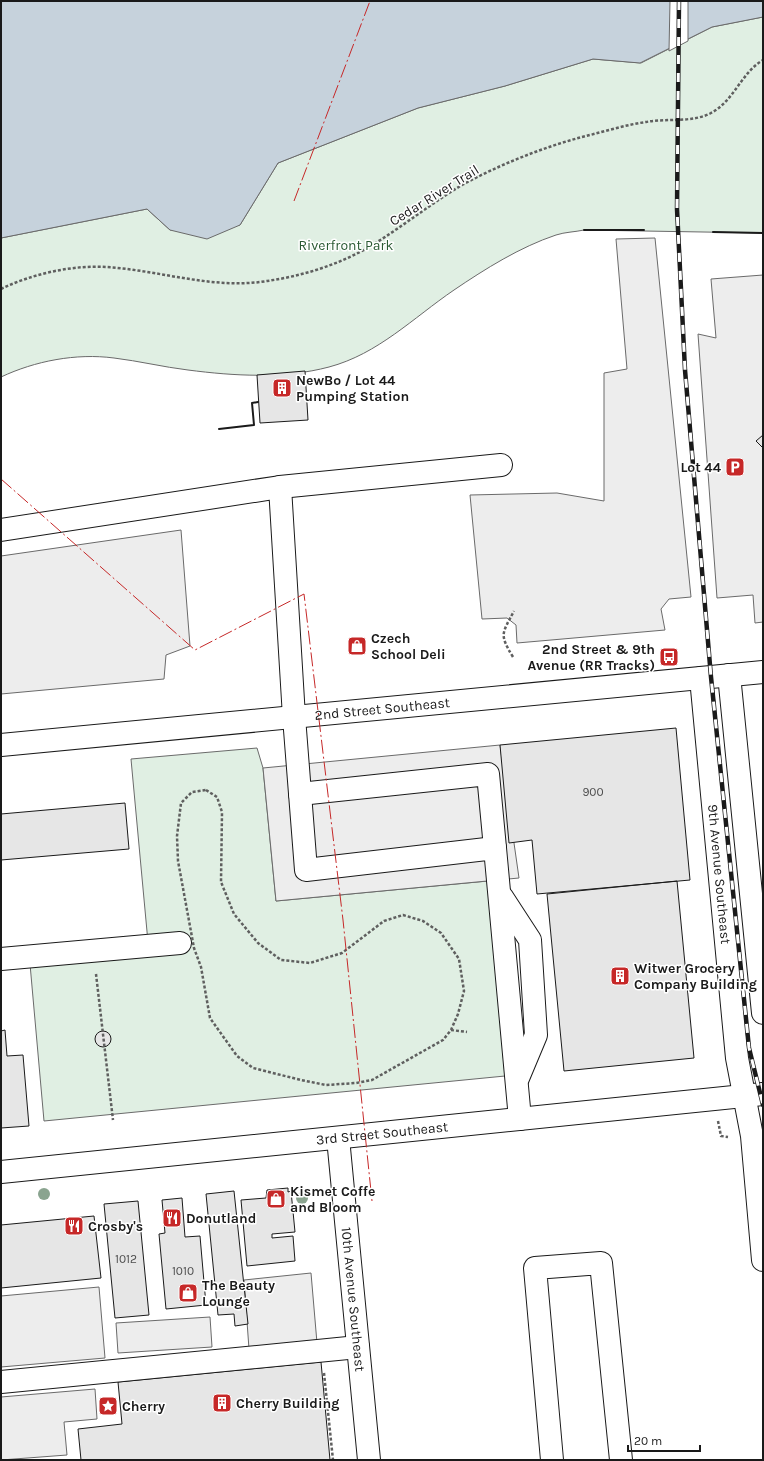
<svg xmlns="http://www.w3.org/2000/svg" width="764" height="1461" font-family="Karla,sans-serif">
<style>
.green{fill:#e0efe3;stroke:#6a6a6a}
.parking{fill:#ededed;stroke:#6a6a6a}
.water{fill:#c6d2dc;stroke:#6a6a6a}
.pier{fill:#fff;stroke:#6a6a6a}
.building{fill:#e6e6e6;stroke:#1a1a1a}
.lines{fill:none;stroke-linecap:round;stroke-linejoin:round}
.minor-casing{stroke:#1a1a1a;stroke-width:24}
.path{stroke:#5f5f5f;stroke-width:2.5;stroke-dasharray:3 2;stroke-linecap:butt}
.minor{stroke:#fff;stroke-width:22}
.rail-casing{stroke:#1a1a1a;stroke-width:4.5}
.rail{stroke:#fff;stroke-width:3;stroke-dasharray:9;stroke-linecap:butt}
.wall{stroke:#1a1a1a;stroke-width:2}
.power{stroke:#c62828;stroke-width:1;stroke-dasharray:14 3 2 3;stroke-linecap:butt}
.tree{fill:#8aa48f}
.labels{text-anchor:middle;stroke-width:3;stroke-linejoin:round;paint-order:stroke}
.number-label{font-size:12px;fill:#4d4d4d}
.street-label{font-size:14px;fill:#1a1a1a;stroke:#fff}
.park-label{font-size:14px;fill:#2b5a34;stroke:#fff}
.poi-label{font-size:14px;font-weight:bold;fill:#1a1a1a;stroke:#fff;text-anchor:start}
</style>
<rect width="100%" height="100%" fill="#fff"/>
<path class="green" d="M763 17V233L584 230C575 232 565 232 556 235 520 247 485 269 454 290 413 318 378 354 329 367 284 379 234 376 188 370 163 367 139 361 114 358 76 353 35 361 1 377V238L147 209 170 230 240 225 278 163 418 108 505 86 593 59 641 63 712 27Z
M257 748 263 768 276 901 488 881 505 1076 44 1121 30 964 149 953 131 759Z"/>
<path class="parking" d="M655 238 691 597 669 599 661 609 665 630 517 643 516 625 507 618 482 619 470 495 557 493 604 501V373L627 369 616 239Z
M763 275V622L755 623 753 595 717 598 698 334 716 338 711 279Z
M181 530 190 646 166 655 164 679 1 694V556Z
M500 745 519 878 276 901 263 768Z
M311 1273 317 1343 249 1349 244 1280Z
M99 1287 105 1358 1 1367V1296Z
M210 1317 212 1347 118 1353 116 1323Z
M95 1389 97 1419 64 1422 67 1455 1 1460V1397Z"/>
<path class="water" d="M1 1H763V17L712 27 640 63 593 59 505 86 418 108 278 163 240 225 207 239 170 230 147 209 1 238Z"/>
<path class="pier" d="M670 1H688V41L669 51Z"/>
<path class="building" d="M305 371 308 420 260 423 257 375Z
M763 435V448L756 441Z
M676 728 690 880 537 894 532 840 509 843 500 745Z
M125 803 129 849 1 860V814Z
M677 881 694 1058 564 1071 547 894Z
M5 1030 7 1056 23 1055 29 1126 1 1128V1031Z
M95 1039a8 8 0 1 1 16 0a8 8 0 1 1-16 0Z
M288 1188V1192L291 1191 295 1232 272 1234V1238L293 1236 295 1261 247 1266 241 1200 266 1198 267 1190Z
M234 1191 248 1324 235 1326 234 1314 218 1315 206 1194Z
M182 1198 185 1237 200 1236 206 1305 166 1309 159 1234 165 1233 162 1200Z
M138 1201 149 1315 115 1318 104 1204Z
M94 1216 101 1278 1 1288V1225Z
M321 1362 330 1460H81L78 1429 122 1424 118 1382Z"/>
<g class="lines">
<g class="minor-casing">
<g id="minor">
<path d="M280 487 501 465"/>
<path d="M1 530 280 487 294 717 306 870 495 848 520 1119"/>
<path d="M729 675 763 1013"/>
<path id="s1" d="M701 678 737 1058 752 1136 763 1260"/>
<path id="s2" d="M1 745 763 672"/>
<path d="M300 794 488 774 495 848"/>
<path d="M502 897 530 940 536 1035 518 1078"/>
<path d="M1 959 180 943"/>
<path id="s3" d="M338 1138 369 1460"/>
<path id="s4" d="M1 1172 763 1094"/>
<path d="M1 1382 358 1347"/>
<path d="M552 1460 535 1268 601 1263 621 1460"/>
</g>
</g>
<path class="path" d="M1 289C32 274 71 265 106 267 159 270 213 290 267 281 302 276 338 265 369 247 401 228 430 204 462 185 499 165 541 148 582 137 603 132 624 125 646 122 667 118 692 123 711 113 734 101 741 73 763 60
M513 657C499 634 502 634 514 611
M206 790 217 797 222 812 221 882 234 914 258 943 281 960 310 963 342 953 384 921 403 915 423 921 441 933 459 959 464 991 458 1014 451 1030 443 1040 372 1080 356 1083 326 1085 301 1080 253 1068 237 1056 210 1018 201 967 194 948 178 861 177 836 181 803 192 792Z
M96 974 113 1120
M451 1030 467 1032
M718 1121 721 1136 728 1137
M324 1373 333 1460"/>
<use href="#minor" class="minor"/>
<g class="rail-casing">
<path id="rail" d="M679 1 677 209 685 370 711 677 749 1048 763 1105"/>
</g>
<use href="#rail" class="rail"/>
<path class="wall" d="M584 230H644
M713 232 763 233
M219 429 254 425 252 403 258 402"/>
<path class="power" d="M294 201 370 1
M1 479 195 650 304 594 343 920 372 1201"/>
</g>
<g class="tree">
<circle cx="44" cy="1194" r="6"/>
<circle cx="302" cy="1198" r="6"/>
</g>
<defs>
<g id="building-square" transform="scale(1)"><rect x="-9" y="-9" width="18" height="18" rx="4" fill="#c62828" stroke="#fff"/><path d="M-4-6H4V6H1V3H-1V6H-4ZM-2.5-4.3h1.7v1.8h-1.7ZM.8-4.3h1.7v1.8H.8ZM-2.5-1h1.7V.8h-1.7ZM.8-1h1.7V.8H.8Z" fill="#fff"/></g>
<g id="parking-square" transform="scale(1)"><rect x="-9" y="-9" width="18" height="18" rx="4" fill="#c62828" stroke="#fff"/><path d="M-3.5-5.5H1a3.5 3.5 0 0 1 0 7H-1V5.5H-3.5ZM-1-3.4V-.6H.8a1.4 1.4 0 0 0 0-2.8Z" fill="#fff"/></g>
<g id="shop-square" transform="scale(1)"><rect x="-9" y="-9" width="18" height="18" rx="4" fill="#c62828" stroke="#fff"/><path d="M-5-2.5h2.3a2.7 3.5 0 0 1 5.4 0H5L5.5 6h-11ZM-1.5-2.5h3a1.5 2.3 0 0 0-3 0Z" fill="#fff"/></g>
<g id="bus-square" transform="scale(1)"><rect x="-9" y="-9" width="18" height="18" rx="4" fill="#c62828" stroke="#fff"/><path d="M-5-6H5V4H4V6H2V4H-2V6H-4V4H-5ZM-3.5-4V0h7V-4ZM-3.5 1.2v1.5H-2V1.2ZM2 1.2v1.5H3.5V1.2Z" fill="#fff"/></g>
<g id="restaurant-square" transform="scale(1)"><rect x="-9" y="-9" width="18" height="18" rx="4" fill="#c62828" stroke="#fff"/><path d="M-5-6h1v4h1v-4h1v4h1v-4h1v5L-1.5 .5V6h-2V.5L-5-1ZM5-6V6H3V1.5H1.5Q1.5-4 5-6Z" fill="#fff"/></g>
<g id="sight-square" transform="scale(1)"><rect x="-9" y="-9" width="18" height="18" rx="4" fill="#c62828" stroke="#fff"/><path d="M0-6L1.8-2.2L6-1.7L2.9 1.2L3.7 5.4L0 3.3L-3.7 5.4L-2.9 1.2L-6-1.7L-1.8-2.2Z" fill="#fff"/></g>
</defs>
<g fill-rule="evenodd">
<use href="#building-square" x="282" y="388"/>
<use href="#parking-square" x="735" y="467"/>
<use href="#shop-square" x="357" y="646"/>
<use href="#bus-square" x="669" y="657"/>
<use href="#building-square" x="620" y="976"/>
<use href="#shop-square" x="276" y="1199"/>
<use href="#restaurant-square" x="172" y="1218"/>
<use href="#restaurant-square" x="74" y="1226"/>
<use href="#shop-square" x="188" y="1293"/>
<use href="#building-square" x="222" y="1403"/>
<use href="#sight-square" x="108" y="1406"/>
</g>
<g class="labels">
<g class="number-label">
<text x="593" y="796">900</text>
<text x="126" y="1263">1012</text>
<text x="183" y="1275">1010</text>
</g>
<g class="street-label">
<text transform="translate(434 195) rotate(-32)" y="5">Cedar River Trail</text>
<text dy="5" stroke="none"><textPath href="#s2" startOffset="383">2nd Street Southeast</textPath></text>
<text dy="5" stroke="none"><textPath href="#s1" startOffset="197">9th Avenue Southeast</textPath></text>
<text dy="5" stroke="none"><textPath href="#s4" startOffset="383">3rd Street Southeast</textPath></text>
<text dy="5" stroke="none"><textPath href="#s3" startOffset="162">10th Avenue Southeast</textPath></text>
</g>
<g class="park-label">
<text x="346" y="250">Riverfront Park</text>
</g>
<g class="poi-label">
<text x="296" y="385">NewBo / Lot 44<tspan x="296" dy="16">Pumping Station</tspan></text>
<text x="721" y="472" text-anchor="end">Lot 44</text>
<text x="371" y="643">Czech<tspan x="371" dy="16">School Deli</tspan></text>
<text x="655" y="654" text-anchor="end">2nd Street &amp; 9th<tspan x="655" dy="16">Avenue (RR Tracks)</tspan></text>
<text x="634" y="973">Witwer Grocery<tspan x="634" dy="16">Company Building</tspan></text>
<text x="290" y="1196">Kismet Coffe<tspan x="290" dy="16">and Bloom</tspan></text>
<text x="186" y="1223">Donutland</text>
<text x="88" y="1231">Crosby's</text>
<text x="202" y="1290">The Beauty<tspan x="202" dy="16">Lounge</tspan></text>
<text x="236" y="1408">Cherry Building</text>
<text x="122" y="1411">Cherry</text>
</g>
</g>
<rect width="764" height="1461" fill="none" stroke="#1a1a1a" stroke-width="4"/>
<path d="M628 1445v6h72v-6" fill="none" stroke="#1a1a1a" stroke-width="2"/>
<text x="634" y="1445" font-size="12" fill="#1a1a1a" stroke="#ffffff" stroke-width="3" paint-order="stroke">20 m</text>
</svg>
